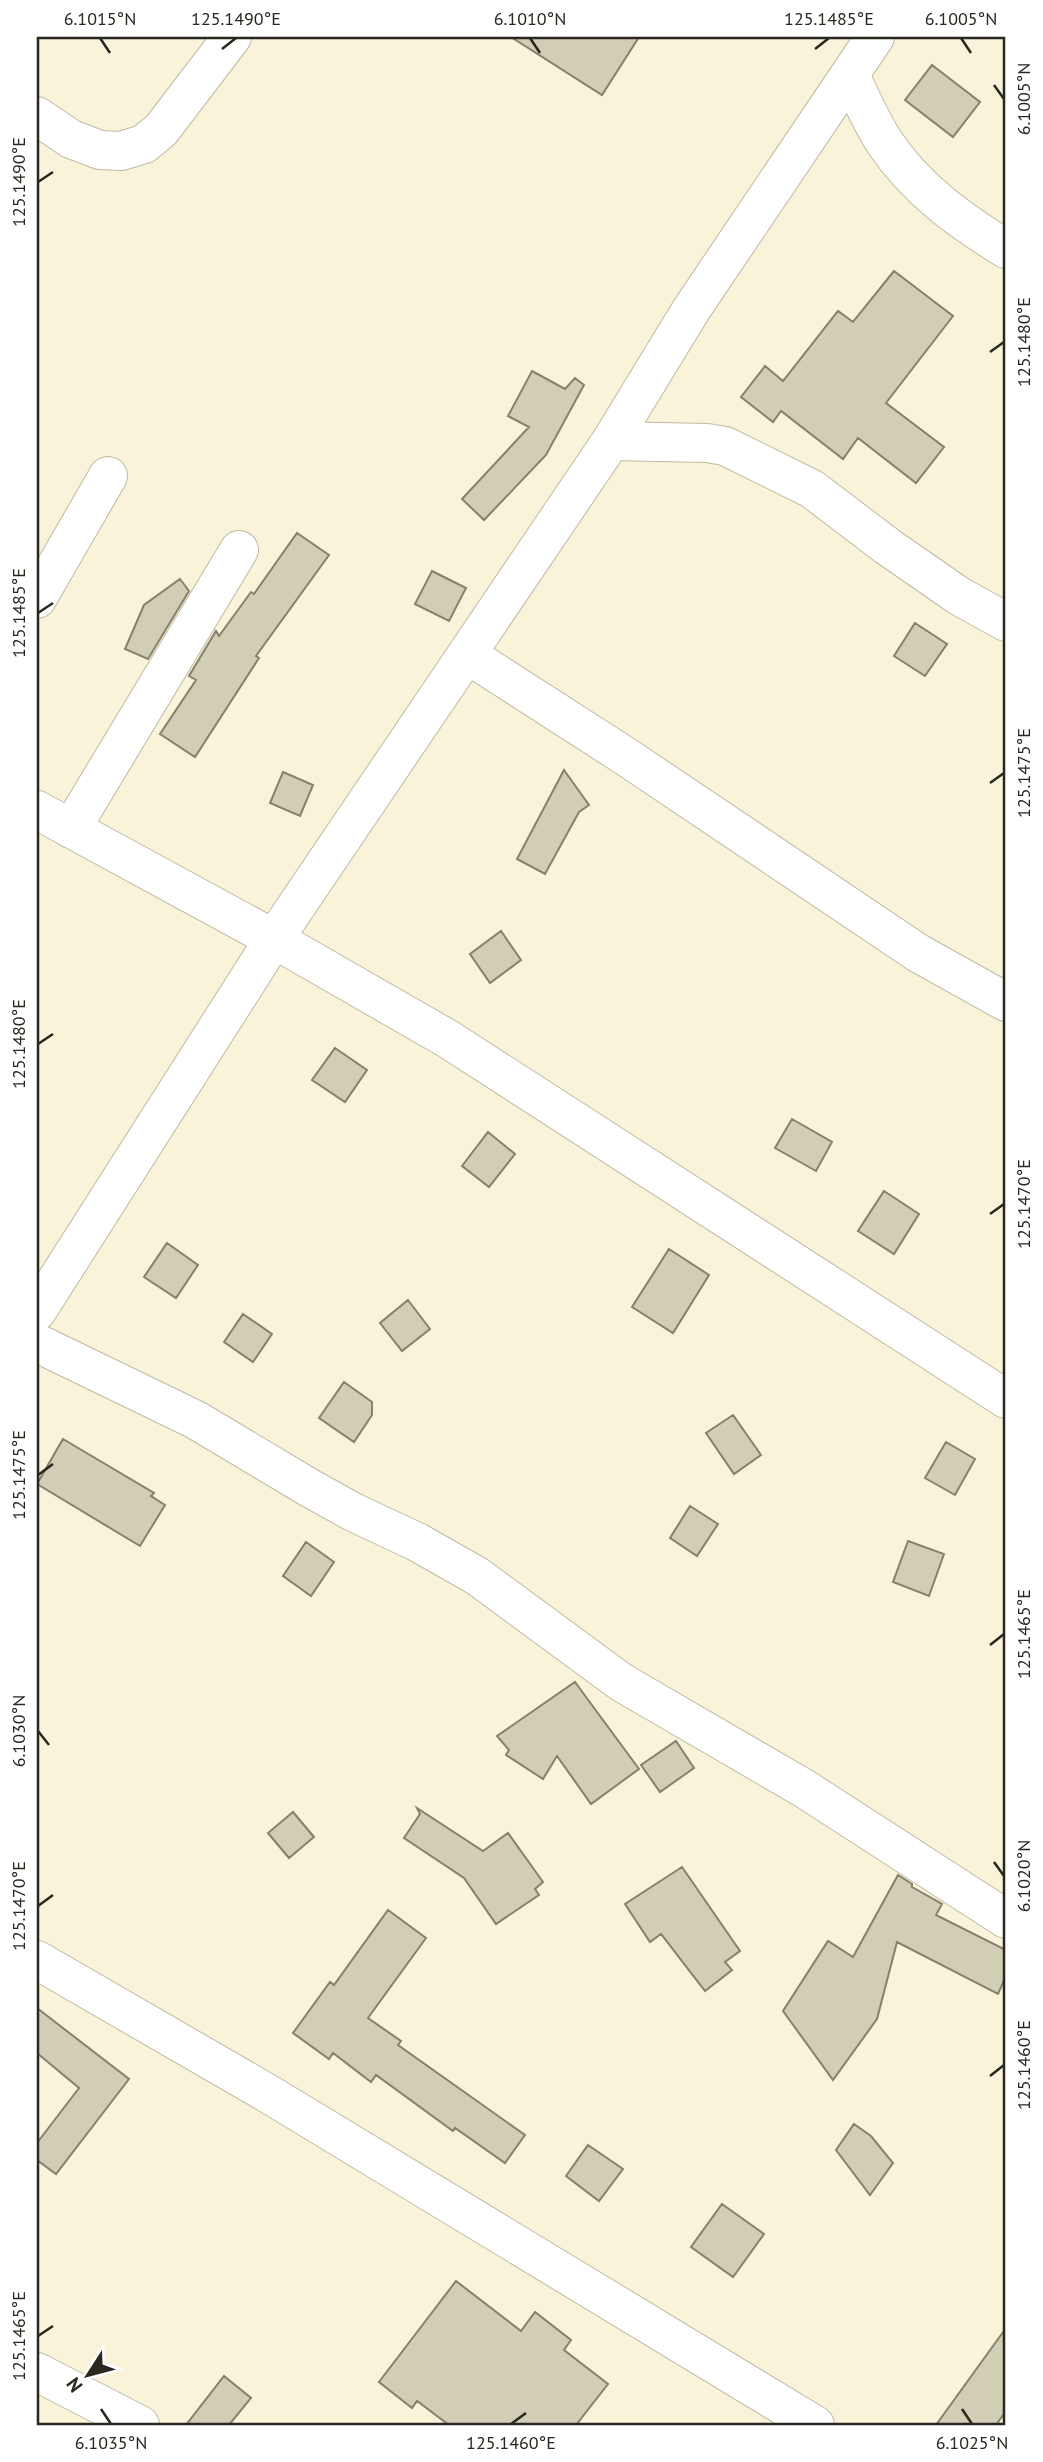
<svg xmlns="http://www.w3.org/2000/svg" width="1043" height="2462" font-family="'PT Sans',sans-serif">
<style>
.building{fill:#d2cdb5;stroke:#86816b;stroke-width:2}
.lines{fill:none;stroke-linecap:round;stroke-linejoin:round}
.minor-casing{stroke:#bfbaa2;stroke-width:40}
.minor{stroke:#fff;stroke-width:38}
.ticks{fill:none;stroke:#29271e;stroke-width:2.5}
.neatline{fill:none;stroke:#29271e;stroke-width:2.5}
.ticks-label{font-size:18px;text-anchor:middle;fill:#29271e}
</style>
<rect width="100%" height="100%" fill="#f9f3da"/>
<path class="building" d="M511 37H639L602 95Z
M932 65 980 102 953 137 905 100Z
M894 271 953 316 886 403 944 447 916 483 858 438 843 459 781 411 773 422 741 397 765 366 783 381 838 311 853 322Z
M532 371 565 389 575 378 584 385 546 455 484 520 462 499 529 427 508 416Z
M297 533 329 555 256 656 259 658 195 757 160 734 196 680 189 676 216 631 219 636 251 592 254 594Z
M432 571 466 588 449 621 415 604Z
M180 579 189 591 148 659 125 649 144 605Z
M915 623 947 644 925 676 894 656Z
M564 770 589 805 579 812 545 874 517 859Z
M283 772 313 785 300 816 270 803Z
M501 931 521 960 490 983 470 954Z
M335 1048 367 1070 345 1102 312 1080Z
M792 1119 832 1142 816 1171 775 1148Z
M488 1132 515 1154 489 1187 462 1166Z
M884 1191 919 1214 894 1254 858 1231Z
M167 1243 198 1265 176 1298 144 1277Z
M669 1249 709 1275 673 1333 632 1307Z
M408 1300 430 1329 402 1351 380 1323Z
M243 1314 272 1334 253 1362 224 1342Z
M344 1382 372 1402V1415L354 1442 319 1418Z
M733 1415 761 1455 734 1474 706 1433Z
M63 1439 154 1493 151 1496 165 1505 140 1546 37 1484Z
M946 1442 975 1459 955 1495 925 1478Z
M690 1506 718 1524 697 1556 670 1538Z
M908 1541 944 1554 929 1596 893 1582Z
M306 1542 334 1562 311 1596 283 1576Z
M575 1682 639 1769 591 1804 557 1756 543 1779 506 1755 509 1750 497 1736Z
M676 1741 694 1768 660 1792 641 1765Z
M417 1808 483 1851 508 1833 543 1882 535 1889 539 1895 496 1924 464 1878 404 1838 420 1814Z
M293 1812 314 1837 289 1858 268 1833Z
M682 1867 740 1951 725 1962 732 1970 705 1991 661 1934 650 1942 625 1904Z
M898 1875 912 1884V1887L942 1904 936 1915 1006 1950V1976L998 1994 897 1942 877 2019 833 2080 783 2011 828 1941 853 1957Z
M388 1910 426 1938 368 2018 401 2041 398 2045 525 2135 505 2163 455 2128 453 2131 376 2075 371 2082 333 2053 329 2059 293 2033 330 1982 334 1985Z
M37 2008 129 2079 56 2174 37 2160V2143L79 2088 37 2053Z
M854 2124 871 2136 893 2163 870 2195 836 2150Z
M588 2145 623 2169 599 2201 566 2176Z
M722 2204 764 2234 733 2277 691 2247Z
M456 2281 521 2331 535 2312 571 2340 564 2350 608 2384 576 2425H449L417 2401 412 2408 379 2382Z
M1006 2328V2411L996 2425H936Z
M224 2376 251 2398 229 2425H186Z"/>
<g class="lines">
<g class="minor-casing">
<path id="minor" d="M850 75C861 98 871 122 885 143 916 189 959 220 1006 249
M37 116 71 139 100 150 121 151 144 144 161 130 232 37
M611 441 707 443 725 446 812 489 887 546 959 596 1006 622
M37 599 108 476
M468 655 625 756 918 953 1006 1002
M37 810 274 939 448 1039 1006 1399
M71 829 239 550
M37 1311 274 939 611 441 691 310 875 37
M37 1343 196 1420 308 1487 353 1512 417 1542 477 1576 621 1682 805 1789 1006 1919
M37 1960 267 2093 815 2425
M37 2372 140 2425"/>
</g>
<use href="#minor" class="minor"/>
</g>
<path class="ticks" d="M100 38 110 53M530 38 540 53M961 38 971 53M222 49 236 38M815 49 829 38M994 85 1004 99M38 182 53 172M990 352 1004 342M38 613 53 603M990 783 1004 773M38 1044 53 1034M990 1214 1004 1204M38 1475 53 1464M990 1645 1004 1634M38 1731 49 1745M994 1862 1004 1876M38 1906 53 1895M990 2076 1004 2065M38 2336 53 2326M101 2409 111 2424M962 2409 972 2424M511 2424 526 2413"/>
<rect width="1043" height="2462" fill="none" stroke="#ffffff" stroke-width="77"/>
<g transform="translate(88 2375) rotate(234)" stroke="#ffffff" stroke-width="5" paint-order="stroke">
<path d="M0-5L12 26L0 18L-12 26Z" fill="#29271e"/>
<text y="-10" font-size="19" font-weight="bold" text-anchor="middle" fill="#29271e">N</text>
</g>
<rect x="38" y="38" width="966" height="2386" class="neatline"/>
<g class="ticks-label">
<text x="100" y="25">6.1015°N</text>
<text x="236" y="25">125.1490°E</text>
<text x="530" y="25">6.1010°N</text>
<text x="829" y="25">125.1485°E</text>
<text x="961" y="25">6.1005°N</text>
<text transform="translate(1024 99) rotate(-90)" y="6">6.1005°N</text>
<text transform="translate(19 182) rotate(-90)" y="6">125.1490°E</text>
<text transform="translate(1024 342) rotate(-90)" y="6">125.1480°E</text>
<text transform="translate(19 613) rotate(-90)" y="6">125.1485°E</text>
<text transform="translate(1024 773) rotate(-90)" y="6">125.1475°E</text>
<text transform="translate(19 1044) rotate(-90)" y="6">125.1480°E</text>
<text transform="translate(1024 1204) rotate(-90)" y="6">125.1470°E</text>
<text transform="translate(19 1475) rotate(-90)" y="6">125.1475°E</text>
<text transform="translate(1024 1634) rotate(-90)" y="6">125.1465°E</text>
<text transform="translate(19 1731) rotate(-90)" y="6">6.1030°N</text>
<text transform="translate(1024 1876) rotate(-90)" y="6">6.1020°N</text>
<text transform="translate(19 1906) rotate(-90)" y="6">125.1470°E</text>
<text transform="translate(1024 2065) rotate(-90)" y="6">125.1460°E</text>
<text transform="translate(19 2336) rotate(-90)" y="6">125.1465°E</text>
<text x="111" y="2449">6.1035°N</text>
<text x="511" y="2449">125.1460°E</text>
<text x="972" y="2449">6.1025°N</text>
</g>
</svg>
